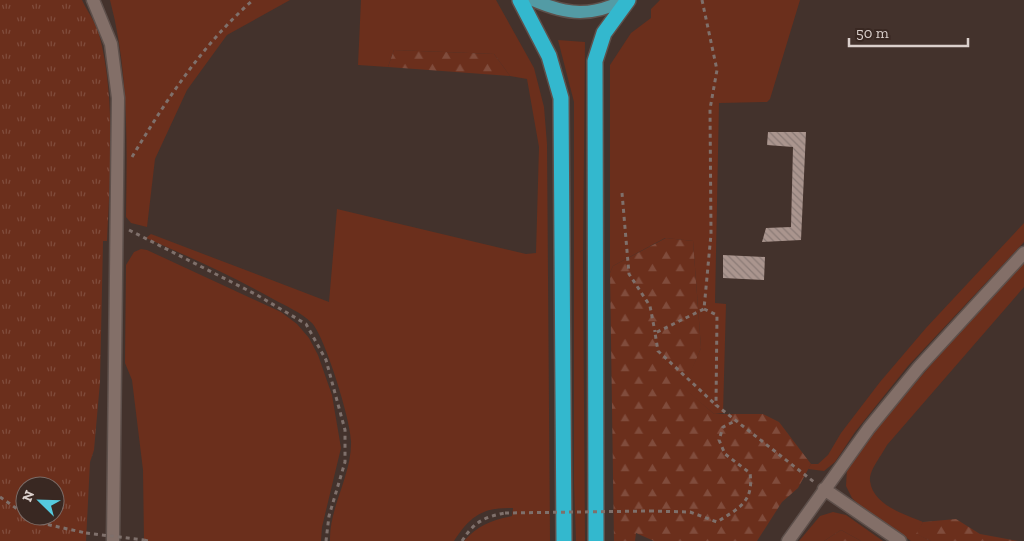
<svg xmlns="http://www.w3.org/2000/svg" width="1024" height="541" font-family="'Zilla Slab',serif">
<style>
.grass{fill:#6b2f1c}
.forest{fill:url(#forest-firs)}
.park{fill:url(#park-tufts);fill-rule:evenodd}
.building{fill:url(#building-back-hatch)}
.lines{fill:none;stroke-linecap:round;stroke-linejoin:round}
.minor-casing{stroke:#5e504b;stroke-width:15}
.major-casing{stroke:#5e504b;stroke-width:15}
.highway-casing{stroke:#5e504b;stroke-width:18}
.path{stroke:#7f706b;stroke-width:3;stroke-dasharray:4 4;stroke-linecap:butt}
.minor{stroke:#836f68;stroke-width:12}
.major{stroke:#539ba5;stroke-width:12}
.highway{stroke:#33b8ce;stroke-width:15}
.path-bridge{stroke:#7f706b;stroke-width:3;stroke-dasharray:4 4;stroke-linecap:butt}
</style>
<defs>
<pattern id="forest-firs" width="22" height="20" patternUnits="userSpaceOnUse" patternTransform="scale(1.25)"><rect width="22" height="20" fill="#6b2f1c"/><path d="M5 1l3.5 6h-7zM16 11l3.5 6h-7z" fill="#804c3c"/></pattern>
<pattern id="park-tufts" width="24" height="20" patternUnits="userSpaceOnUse" patternTransform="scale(1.25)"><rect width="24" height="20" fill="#6b2f1c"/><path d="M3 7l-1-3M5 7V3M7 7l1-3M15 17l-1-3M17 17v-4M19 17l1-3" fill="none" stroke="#804c3c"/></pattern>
<pattern id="building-back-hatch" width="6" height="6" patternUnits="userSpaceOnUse" patternTransform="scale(1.25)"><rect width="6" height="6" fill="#aa958e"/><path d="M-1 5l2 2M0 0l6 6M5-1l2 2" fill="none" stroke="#8b7b76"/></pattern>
</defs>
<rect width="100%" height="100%" fill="#43322c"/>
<path class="grass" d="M110 0H290L227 35 187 90 155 159 147 227 131 223 126 217C127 143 129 72 110 0Z
M361 0H496L534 68 544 107 547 144 550 541H464C478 525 492 520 512 516L513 508C483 507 470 516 454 541H330C329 507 352 475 351 441 351 421 325 337 312 323 302 313 286 306 273 299 232 276 190 257 146 238L151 234 329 302 337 209 526 254 536 253 539 147 527 79 510 76 494 54 394 50 388 67 358 65Z
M660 0H800L770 99 767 102 719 103 715 303 726 304 723 413 714 414 683 388 701 348 693 241 665 238 613 266 610 273V65L631 33 651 18V9Z
M558 40 585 42 583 263 585 541H576L574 484V102Z
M1024 223V242L908 366 855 432 835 462 824 471 808 469 811 464H818L828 455 841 433 880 382 926 328Z
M141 249 147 250 281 312 297 324 309 338 318 355 332 395 341 448 322 527 321 541H144L143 470 132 380 125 363 126 265 134 252Z
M1024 263V287L887 445C882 455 869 470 870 481 873 505 904 514 923 522L917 534 931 541H911L862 508 852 498 846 486 847 469 853 459 892 410 949 344Z
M833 512 846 515 883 541H861L841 530 824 541H799L820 516Z"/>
<path class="forest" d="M394 50 494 54 510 76 388 67Z
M666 238 693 241 701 348 684 388 714 414H763L779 422 811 464 798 488 782 502 757 541H654L636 533 635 541H614L610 273 613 266Z
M956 519 980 534 1018 541H931L916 534 923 522Z
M841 530 861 541H824Z"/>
<path class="park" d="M0 0H82C87 11 96 23 99 34 116 96 110 177 107 241H103L100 382 94 450 90 462 86 541H0ZM25 486H55V516H25Z"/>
<path class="building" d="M768 132H806L801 240 762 242 766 228 791 227 793 147 767 145Z
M723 255 765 257 764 280 723 278Z"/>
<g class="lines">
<g class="minor-casing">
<path id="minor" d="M93 0 111 44 118 98 113 541
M824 489 900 541
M788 541 869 428 919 367 1024 253"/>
</g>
<g class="major-casing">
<path id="major" d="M533 0C568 15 591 17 625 0"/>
</g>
<g class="highway-casing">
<path id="highway" d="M520 0 549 56 561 98 564 541
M596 541 595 61 604 33 628 0"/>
</g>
<path class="path" d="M702 0 717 70 710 109 711 234 704 309 655 333 658 351 716 405
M132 157C167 99 202 45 253 0
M622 193 629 274 650 306 655 332
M129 230 257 295 306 324 326 360 345 430V462L329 516 326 541
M704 309 717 315 716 405 814 482
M0 497 36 522 86 533
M650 511 690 512 717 522C739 508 754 502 750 473L725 454 719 440 723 427 735 421
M144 540 148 541
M462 541C474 522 484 517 505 513"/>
<use href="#minor" class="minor"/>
<use href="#major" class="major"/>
<use href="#highway" class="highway"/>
<path class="path-bridge" d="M505 513 650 511
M86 533 144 540"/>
</g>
<g transform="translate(40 501) rotate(293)"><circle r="24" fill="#392822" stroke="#7a6b66"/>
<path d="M0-4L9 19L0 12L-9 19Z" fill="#55cade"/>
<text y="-8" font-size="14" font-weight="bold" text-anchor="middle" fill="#dbd0cc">N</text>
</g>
<path d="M849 38v8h119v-8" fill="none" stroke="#dbd0cc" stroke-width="2.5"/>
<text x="856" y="38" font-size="15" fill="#dbd0cc" stroke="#392822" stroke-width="4" paint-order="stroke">50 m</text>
</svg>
